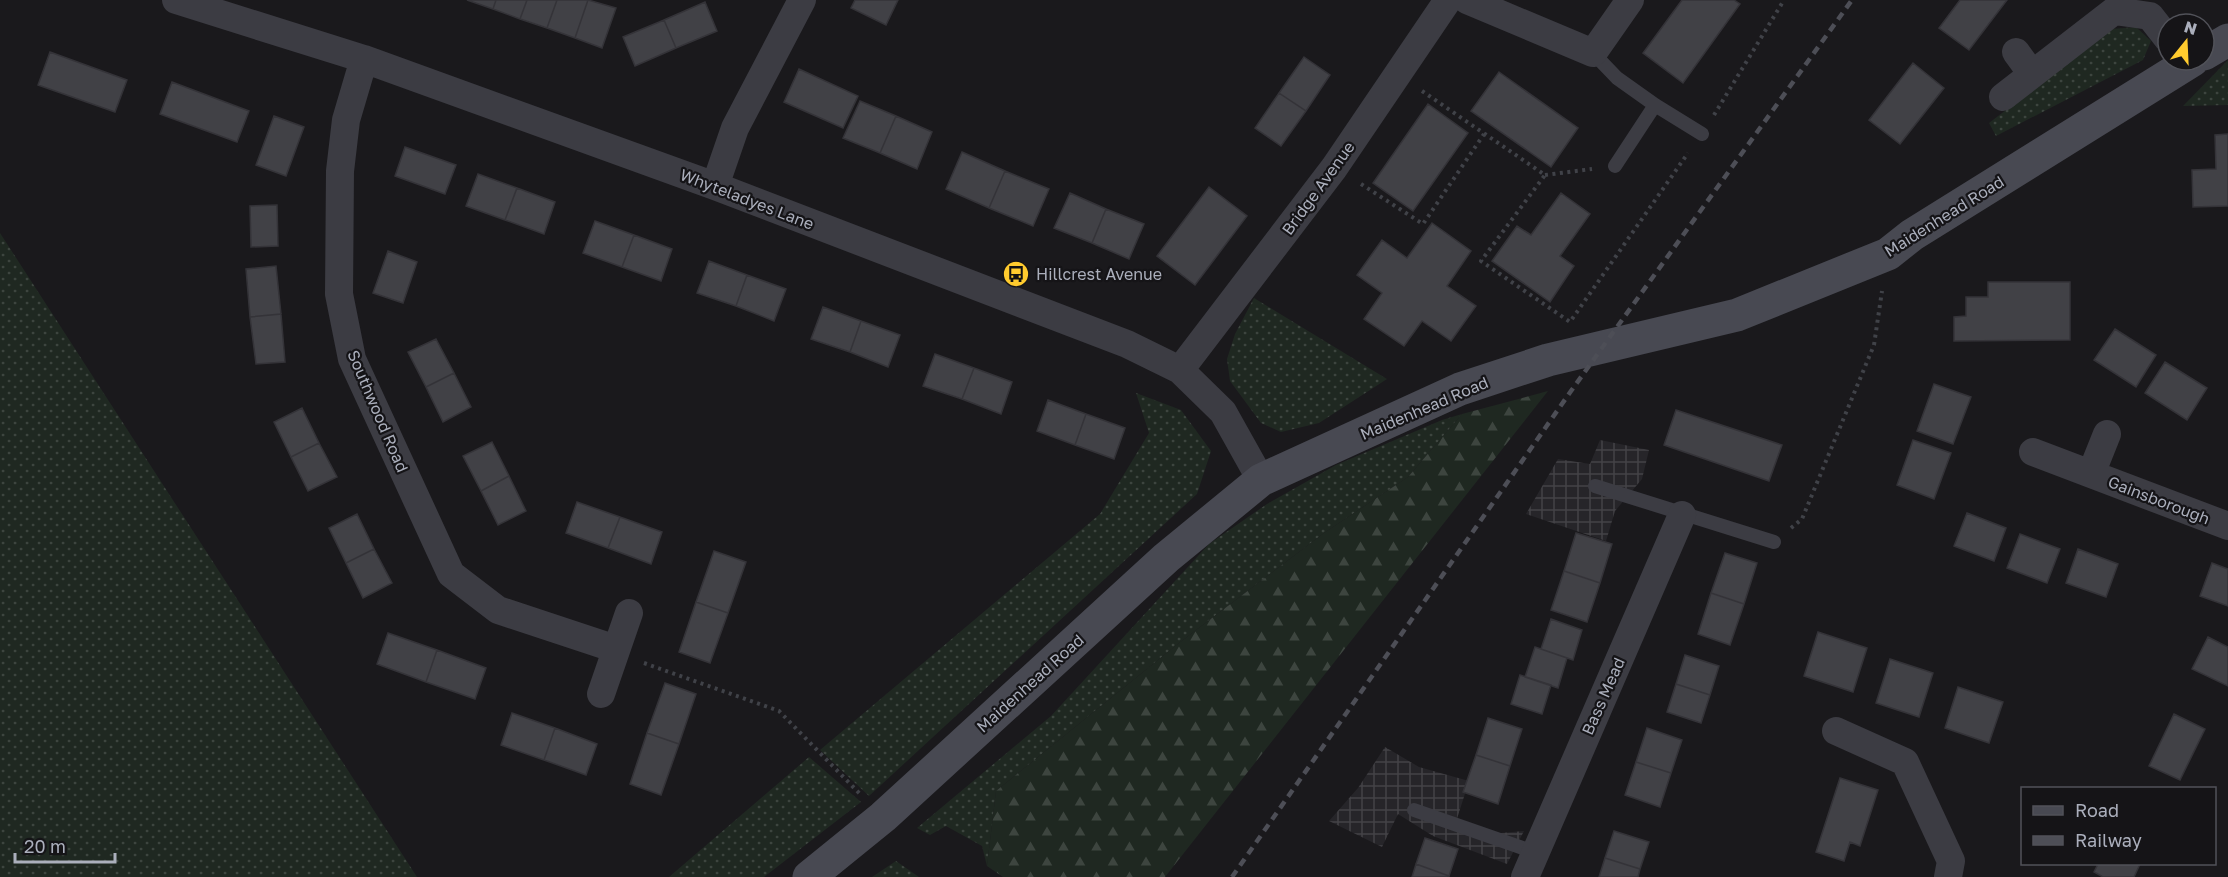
<svg xmlns="http://www.w3.org/2000/svg" width="2228" height="877" font-family="'Golos Text',sans-serif">
<style>
.industrial{fill:url(#industrial-grid)}
.grass{fill:url(#grass-dots)}
.forest{fill:url(#forest-firs)}
.building{fill:#414146;stroke:#343338;stroke-width:1.5}
.lines{fill:none;stroke-linecap:round;stroke-linejoin:round}
.path{stroke:#404248;stroke-width:4;stroke-dasharray:3 4.5;stroke-linecap:butt}
.lane{stroke:#3c3c43;stroke-width:14}
.street{stroke:#3c3c43;stroke-width:28}
.secondary{stroke:#484952;stroke-width:33}
.rail{stroke:#4d4e56;stroke-width:4.5;stroke-dasharray:8 6;stroke-linecap:butt}
.labels{text-anchor:middle;stroke-width:4.5;stroke-linejoin:round;paint-order:stroke}
.street-label{font-size:16px;fill:#abafbc;stroke:#151417}
.poi-label{font-size:16px;fill:#abafbc;stroke:#151417;text-anchor:start}
</style>
<defs>
<pattern id="industrial-grid" width="8" height="8" patternUnits="userSpaceOnUse" patternTransform="scale(1.5)"><rect width="8" height="8" fill="#262529"/><path d="M0 4h8M4 0v8" fill="none" stroke="#434246"/></pattern>
<pattern id="grass-dots" width="8" height="8" patternUnits="userSpaceOnUse" patternTransform="scale(1.5)"><rect width="8" height="8" fill="#1f2821"/><path d="M2 2h.1M6 6h.1" fill="none" stroke="#3d453f" stroke-width="1.8" stroke-linecap="round"/></pattern>
<pattern id="forest-firs" width="22" height="20" patternUnits="userSpaceOnUse" patternTransform="scale(1.5)"><rect width="22" height="20" fill="#1f2821"/><path d="M5 1l3.5 6h-7zM16 11l3.5 6h-7z" fill="#3d453f"/></pattern>
</defs>
<rect width="100%" height="100%" fill="#1a191c"/>
<path class="industrial" d="M1600 440 1649 450 1642 479 1615 511 1606 541 1526 514 1558 459 1590 464Z
M1385 747 1419 767 1469 781 1455 825 1478 835 1524 831 1507 864 1433 836 1398 814 1382 847 1329 821 1358 788Z"/>
<path class="grass" d="M2136 27 2151 41 2143 60 1996 136 1989 123 2112 29Z
M2228 60V105L2183 106Z
M0 233 417 877H0Z
M1254 298 1387 379 1319 423 1281 432 1261 423 1230 381 1227 359 1235 334Z
M1136 393 1181 410 1211 451 1197 494 869 796 820 750 1100 514 1149 433Z
M1462 414 1408 477 1324 533 1179 643 996 791 987 866 982 846 946 826 930 835 917 828 1051 716 1209 544 1267 504 1336 465 1442 420Z
M809 757 861 802 764 877H669Z
M896 861 919 877H872Z"/>
<path class="forest" d="M1548 391 1165 877H1003L987 866 996 791 1179 643 1324 533 1408 477 1462 414Z"/>
<path class="building" d="M467 0H496L493 9Z
M496 0H527L520 19 493 9Z
M527 0H557L547 28 520 19Z
M557 0H588L575 38 547 28Z
M588 0 616 8 602 48 575 38Z
M855 0H898L886 25 851 8Z
M1682 0H1734L1740 4 1683 83 1643 53Z
M1960 0H2007L1969 50 1939 28Z
M705 2 717 31 676 48 664 20Z
M664 20 676 48 635 66 623 37Z
M50 52 127 80 115 112 38 85Z
M1304 57 1330 75 1306 111 1279 93Z
M1913 63 1944 88 1900 144 1869 120Z
M799 69 858 96 843 128 784 102Z
M1499 72 1578 128 1551 167 1471 111Z
M172 82 249 111 237 142 160 114Z
M1279 93 1306 111 1281 146 1255 128Z
M860 101 896 116 880 153 843 138Z
M1428 104 1468 133 1413 211 1373 183Z
M274 116 304 127 286 176 256 165Z
M896 116 932 132 917 169 880 153Z
M2228 134V206L2193 207 2192 170 2216 169 2215 135Z
M405 147 456 165 445 194 395 176Z
M962 152 1005 171 989 208 946 189Z
M1005 171 1049 189 1033 226 989 208Z
M478 174 517 188 505 220 466 206Z
M1209 187 1247 216 1195 285 1157 256Z
M517 188 555 202 544 234 505 220Z
M1070 193 1106 209 1092 243 1054 228Z
M1561 193 1590 214 1560 256 1574 266 1550 302 1492 261 1517 226 1531 235Z
M277 205 278 246 251 247 250 206Z
M1106 209 1144 224 1129 259 1092 243Z
M595 221 634 235 622 267 583 253Z
M1432 223 1471 251 1447 286 1476 306 1451 341 1422 321 1404 346 1364 319 1382 293 1357 275 1382 240 1407 258Z
M634 235 672 249 661 281 622 267Z
M388 251 417 262 403 303 373 293Z
M709 261 747 275 736 306 697 293Z
M276 266 281 314 250 317 246 269Z
M747 275 786 289 774 321 736 306Z
M1988 282H2070V340L1954 341V317L1966 316V297H1988Z
M823 307 861 321 850 352 811 339Z
M281 314 285 362 256 364 250 317Z
M861 321 900 335 888 367 850 352Z
M2115 329 2156 355 2136 387 2094 360Z
M436 339 454 373 426 387 408 352Z
M935 354 974 368 962 399 923 386Z
M2165 362 2207 388 2187 420 2145 393Z
M974 368 1012 382 1001 414 962 399Z
M454 373 471 407 443 422 426 387Z
M1934 384 1971 397 1953 444 1917 431Z
M1048 400 1086 414 1075 445 1037 431Z
M302 408 319 443 291 457 274 422Z
M1676 410 1782 445 1769 481 1664 445Z
M1086 414 1125 428 1114 459 1075 445Z
M1913 440 1951 453 1934 499 1897 485Z
M492 442 509 476 481 491 463 456Z
M319 443 337 477 308 491 291 457Z
M509 476 526 511 498 525 481 491Z
M577 502 620 517 608 548 566 533Z
M1967 513 2006 528 1994 561 1954 546Z
M357 514 374 549 346 563 329 528Z
M620 517 662 532 651 564 608 548Z
M1576 533 1612 544 1600 583 1564 571Z
M2020 534 2060 549 2047 583 2007 568Z
M374 549 392 583 363 598 346 563Z
M2078 549 2118 564 2106 597 2066 583Z
M714 551 746 562 728 613 696 602Z
M1725 553 1757 563 1744 604 1711 593Z
M2212 563 2228 569V606L2200 596Z
M1564 571 1600 583 1587 622 1551 610Z
M1711 593 1744 604 1730 645 1698 634Z
M696 602 728 613 710 663 679 652Z
M1551 619 1582 630 1573 660 1541 649Z
M1818 632 1867 648 1853 692 1804 676Z
M388 633 437 650 426 682 377 664Z
M2208 637 2228 647V686L2192 669Z
M1535 647 1567 658 1558 688 1525 677Z
M437 650 486 668 475 699 426 682Z
M1685 655 1719 666 1710 695 1676 684Z
M1890 659 1933 673 1919 717 1876 703Z
M1520 675 1551 685 1542 714 1511 704Z
M665 683 696 694 679 744 647 733Z
M1676 684 1710 695 1701 723 1667 712Z
M1958 687 2003 702 1989 743 1945 728Z
M512 713 555 728 544 760 501 745Z
M2174 714 2205 729 2180 780 2149 766Z
M1488 718 1522 729 1510 766 1476 755Z
M555 728 597 744 586 775 544 760Z
M1647 728 1682 740 1671 773 1636 762Z
M647 733 679 744 661 795 630 784Z
M1476 755 1510 766 1498 804 1463 792Z
M1636 762 1671 773 1660 807 1625 795Z
M1840 778 1878 790 1860 846 1850 842 1844 861 1816 852Z
M1614 831 1649 842 1640 869 1605 858Z
M1425 838 1458 849 1449 876 1416 864Z
M1605 858 1640 869 1638 877H1599Z
M1416 864 1449 876 1448 877H1412Z
M2098 864H2140L2134 877H2103L2094 872Z"/>
<g class="lines">
<path class="path" d="M1422 91 1545 175 1481 261 1570 322 1688 153
M1714 115 1784 0
M1545 175 1592 169
M1361 184 1423 224 1484 134
M1791 528 1802 519 1874 345 1882 291
M644 663 779 711 860 794"/>
<path class="lane" d="M1593 53 1617 78 1655 105 1615 166
M1655 105 1702 134
M1595 486 1774 542
M1414 810 1534 852"/>
<path class="street" d="M176 0 364 59 715 186 1127 344 1180 370 1223 412 1261 480
M1467 0 1593 53 1630 0
M2016 52 2032 74
M364 59 346 120 340 171 339 294 352 359 451 574 498 610 616 649
M2003 97 2114 11 2150 16 2168 39
M715 186 735 128 802 0
M1180 370 1334 168 1448 0
M2033 452 2228 526
M2091 474 2107 434
M601 694 629 613
M1836 731 1905 762 1951 861 1948 877
M1525 877 1682 515"/>
<path class="secondary" d="M2204 54 2228 40
M809 877 883 817 1166 558 1261 480 1460 389 1548 360 1737 315 1888 254 1912 235 2193 60"/>
<path class="rail" d="M1232 877 1571 391 1852 0"/>
</g>
<defs>
<g id="bus-disc" transform="scale(1.35)"><circle r="9.5" fill="#ffcb2e" stroke="#151417"/><path d="M-5-6H5V4H4V6H2V4H-2V6H-4V4H-5ZM-3.5-4V0h7V-4ZM-3.5 1.2v1.5H-2V1.2ZM2 1.2v1.5H3.5V1.2Z" fill="#111"/></g>
</defs>
<g fill-rule="evenodd">
<use href="#bus-disc" x="1016" y="274"/>
</g>
<g class="labels">
<g class="street-label">
<text transform="translate(1318 188) rotate(-54)" y="6">Bridge Avenue</text>
<text transform="translate(747 199) rotate(21)" y="6">Whyteladyes Lane</text>
<text transform="translate(1944 216) rotate(-32)" y="6">Maidenhead Road</text>
<text transform="translate(1424 408) rotate(-23)" y="6">Maidenhead Road</text>
<text transform="translate(378 411) rotate(67)" y="6">Southwood Road</text>
<text transform="translate(2159 500) rotate(21)" y="6">Gainsborough</text>
<text transform="translate(1030 683) rotate(-42)" y="6">Maidenhead Road</text>
<text transform="translate(1603 696) rotate(-66)" y="6">Bass Mead</text>
</g>
<g class="poi-label">
<text x="1036" y="280">Hillcrest Avenue</text>
</g>
</g>
<rect x="2021" y="787" width="195" height="78" fill="#151417" stroke="#515259" stroke-width="1.5"/>
<rect x="2033" y="806" width="30" height="9" fill="#484952" stroke="#515259" stroke-width="1.5"/>
<text x="2075" y="817" font-size="18" fill="#abafbc">Road</text>
<rect x="2033" y="836" width="30" height="9" fill="#4d4e56" stroke="#515259" stroke-width="1.5"/>
<text x="2075" y="847" font-size="18" fill="#abafbc">Railway</text>
<g transform="translate(2186 42) rotate(18)"><circle r="28" fill="#151417" stroke="#515259" stroke-width="1.5"/>
<path d="M0-4.5L10 22L0 15L-10 22Z" fill="#ffcb2e"/>
<text y="-9" font-size="16" font-weight="bold" text-anchor="middle" fill="#abafbc">N</text>
</g>
<path d="M15 853v9h100v-9" fill="none" stroke="#abafbc" stroke-width="3"/>
<text x="24" y="853" font-size="18" fill="#abafbc" stroke="#151417" stroke-width="4.5" paint-order="stroke">20 m</text>
</svg>
